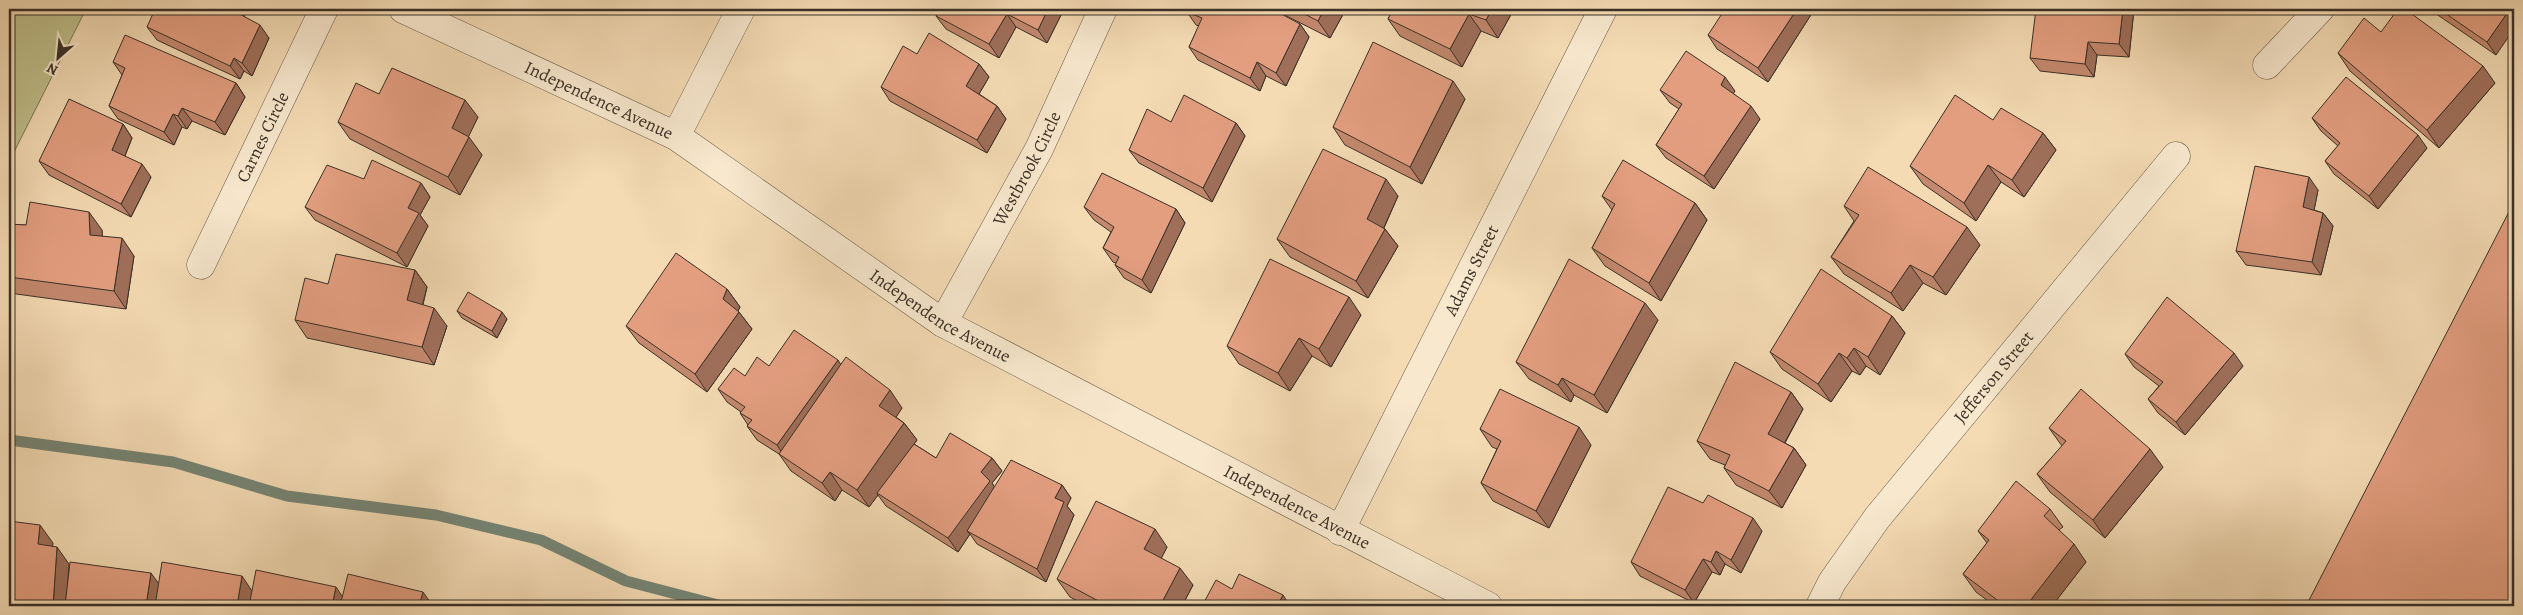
<svg xmlns="http://www.w3.org/2000/svg" width="2523" height="615" font-family="Alegreya,serif">
<style>
.green{fill:#bfbf8b;stroke:#7c7859}
.lines{fill:none;stroke-linecap:round;stroke-linejoin:round}
.stream{stroke:#758474;stroke-width:11}
.street-casing{stroke:#685c4a;stroke-width:29}
.street{stroke:#f8e8ce;stroke-width:28}
.wall{fill:#c3886e;stroke:#3a3127}
.shaded-wall{fill:#9f6f5a;stroke:#3a3127}
.building{fill:#e39e80;stroke:#3a3127}
.labels{text-anchor:middle;stroke-width:5;stroke-linejoin:round;paint-order:stroke}
.street-label{font-size:18px;fill:#3a3127;stroke:#f8e8ce}
</style>
<rect width="100%" height="100%" fill="#f4dbb4"/>
<filter id="stains"><feTurbulence type="fractalNoise" baseFrequency=".004" numOctaves="4"/><feColorMatrix values="0 0 0 0 .2 0 0 0 0 .09 0 0 0 0 .02 0 0 0 .5 -.17"/></filter>
<radialGradient id="worn" r=".72"><stop offset=".6" stop-color="#630" stop-opacity="0"/><stop offset="1" stop-color="#630" stop-opacity=".3"/></radialGradient>
<path class="green" d="M9 9H86L9 162Z"/>
<g class="lines">
<path class="stream" d="M9 440 173 462 287 496 436 515 541 540 626 581 722 606"/>
<g class="street-casing">
<g id="street">
<path id="s1" d="M403 9 676 136 943 323 1488 606"/>
<path d="M2267 65 2320 9"/>
<path d="M676 136 741 9"/>
<path id="s2" d="M201 265 324 9"/>
<path id="s3" d="M943 323 1039 149 1103 9"/>
<path id="s4" d="M1340 531 1603 9"/>
<path id="s5" d="M1820 606 1832 582 1877 518 2176 156"/>
</g>
</g>
<use href="#street" class="street"/>
</g>
<path class="wall" d="M940 9H1064L1047 43 1016 27 999 58 946 29 936 16Z
M1273 9H1346L1330 38Z
M1393 9H1514L1498 38 1481 31 1462 67 1400 36 1388 19Z
M2134 9 2129 57 2097 55 2094 77 2040 71 2030 58Z
M2429 9H2514L2496 55Z
M1814 10 1768 82 1717 49 1708 35Z
M1187 12 1300 24 1309 37 1286 86 1266 76 1260 91 1198 60 1189 47 1199 26 1196 25Z
M245 17 269 38 252 76 244 71 240 79 157 40 147 27Z
M2381 32 2495 83 2439 148 2350 71 2338 53Z
M917 54 979 64 989 77 979 94 997 106 1006 119 987 153 890 101 881 87Z
M113 62 236 83 245 97 225 135 192 121 187 129 182 127 174 145 118 119 109 106 122 75Z
M1660 90 1735 91 1733 93 1760 119 1714 189 1666 158 1656 145 1679 109 1670 103Z
M379 94 478 117 468 137 482 155 460 195 350 139 338 122Z
M1465 99 1422 184 1345 145 1333 127Z
M2312 118 2427 148 2378 209 2334 174 2325 161 2338 146 2321 131Z
M1171 122 1236 123 1245 136 1212 202 1139 163 1129 150Z
M123 124 132 138 125 156 151 177 131 217 49 175 39 161Z
M2043 133 2056 150 2024 197 2001 182 1976 221 1923 184 1910 166Z
M364 179 421 183 430 197 420 215 428 226 407 267 315 220 305 207Z
M2318 190 2314 210 2323 213 2333 226 2321 275 2246 265 2236 251Z
M1398 196 1384 228 1398 246 1368 298 1290 257 1277 239Z
M1602 196 1695 203 1707 220 1661 301 1605 266 1592 248 1612 210Z
M1844 206 1980 245 1946 295 1923 283 1903 311 1844 274 1831 257 1854 221Z
M1084 207 1176 209 1185 223 1151 293 1124 278 1115 265 1116 263 1113 262 1103 248 1111 232 1094 220Z
M9 224 102 230V236L134 256 126 309 9 293Z
M415 270 427 287 423 305 447 326 434 365 307 338 295 320 328 284Z
M727 289 740 307 738 311 752 329 707 392 639 343 626 326Z
M457 311 507 319 497 338 462 318Z
M1361 315 1331 367 1312 356 1290 391 1239 364 1227 346Z
M1892 316 1905 333 1880 375 1866 366 1860 375 1852 371 1831 402 1782 369 1770 352Z
M1658 320 1607 413 1574 395 1571 402 1529 379 1516 362Z
M2125 354 2243 366 2185 435 2158 413 2148 399 2159 386 2134 367Z
M841 365 902 408 896 417 904 423 917 440 914 444 936 458H992L1002 471 992 483 994 487 1062 485 1071 498 1067 506 1074 515 1046 582 977 544 970 534 958 552 886 506 878 495 869 507 842 490 835 501 791 471 779 454 757 440 747 426 748 425 740 413 741 412 727 402 718 389 745 376 769 366Z
M1791 392 1803 409 1785 443 1794 448 1806 465 1782 508 1736 485 1724 468 1725 465 1710 459 1697 441Z
M2049 428 2163 467 2105 538 2050 492 2037 474 2062 446Z
M1480 429 1591 445 1549 528 1493 501 1481 483 1497 449 1492 447Z
M2050 509 2063 527 2059 530 2086 562 2052 606H1995L1976 592 1963 574 1987 543 1978 531Z
M1762 531 1741 573 1725 564 1720 575 1712 572 1694 603 1640 576 1631 562Z
M1167 547 1161 558 1193 585 1182 606H1087L1070 597 1057 579Z"/>
<path class="shaded-wall" d="M233 9H248L241 23 232 10Z
M1048 9H1064L1047 43 1038 30Z
M1324 9H1346L1330 38 1318 21Z
M1492 9H1514L1498 38 1486 20Z
M1797 9H1812L1814 10 1768 82 1758 68Z
M2123 9H2134L2129 57 2119 44Z
M2510 9H2514V29L2496 55 2487 42Z
M1007 14 1016 27 999 58 989 44Z
M1469 14 1481 31 1462 67 1450 49Z
M1300 24 1309 37 1286 86 1276 73Z
M260 25 269 38 252 76 242 63Z
M2088 42 2097 55 2094 77 2085 64Z
M234 58 244 71 240 79 230 66Z
M1257 62 1266 76 1260 91 1250 78Z
M979 64 989 77 976 99 966 86Z
M2483 66 2495 83 2439 148 2427 130Z
M1725 77 1735 91 1731 98 1721 85Z
M1453 81 1465 99 1422 184 1410 167Z
M236 83 245 97 225 135 215 122Z
M465 100 478 117 464 146 452 128Z
M997 106 1006 119 987 153 977 140Z
M1751 106 1760 119 1714 189 1704 176Z
M182 108 192 121 187 129 178 116Z
M173 114 182 127 174 145 164 132Z
M1236 123 1245 136 1212 202 1203 188Z
M123 124 132 138 122 163 112 150Z
M2043 133 2056 150 2024 197 2012 180Z
M2418 135 2427 148 2378 209 2369 196Z
M469 137 482 155 460 195 448 177Z
M142 164 151 177 131 217 121 204Z
M1988 165 2001 182 1976 221 1964 203Z
M2309 177 2318 190 2312 221 2303 207Z
M1386 179 1398 196 1380 236 1367 219Z
M421 183 430 197 420 215 428 226 407 267 397 253 408 208Z
M1695 203 1707 220 1661 301 1649 283Z
M1176 209 1185 223 1151 293 1142 280Z
M89 212 102 230 103 253 90 235Z
M2323 213 2333 226 2321 275 2312 262Z
M1967 227 1980 245 1946 295 1933 277Z
M1385 229 1398 246 1368 298 1356 281Z
M122 238 134 256 126 309 114 291Z
M1910 265 1923 283 1903 311 1891 293Z
M415 270 427 287 419 318 407 300Z
M727 289 740 307 735 316 723 299Z
M1349 297 1361 315 1331 367 1319 349Z
M1645 303 1658 320 1607 413 1594 395Z
M434 308 447 326 434 365 422 347Z
M502 312 507 319 497 338 492 331Z
M739 312 752 329 707 392 695 374Z
M1892 316 1905 333 1880 375 1868 357Z
M1299 338 1312 356 1290 391 1278 373Z
M1854 348 1866 366 1860 375 1847 358Z
M1839 353 1852 371 1831 402 1818 384Z
M2234 353 2243 366 2185 435 2176 422Z
M838 360 847 374 786 459 777 445Z
M1562 378 1574 395 1571 402 1558 385Z
M890 390 902 408 892 423 879 406Z
M1791 392 1803 409 1780 451 1768 434Z
M904 423 917 440 878 494 877 493 878 495 869 507 857 490Z
M1579 427 1591 445 1549 528 1536 511Z
M1794 448 1806 465 1782 508 1769 491Z
M2150 449 2163 467 2105 538 2093 520Z
M992 458 1002 471 992 483 999 494 967 531 970 534 958 552 948 538 981 472Z
M830 472 842 490 835 501 822 483Z
M1062 485 1071 498 1067 506 1074 515 1046 582 1037 569 1055 498Z
M1753 518 1762 531 1741 573 1731 560Z
M40 525 53 543 51 562 38 544Z
M1155 529 1167 547 1157 567 1144 549Z
M2074 544 2086 562 2052 606H2026Z
M57 547 69 564 66 606H53Z
M1716 551 1725 564 1720 575 1711 562Z
M1703 559 1712 572 1694 603 1685 590Z
M1180 568 1193 585 1182 606H1160Z
M151 573 164 591 161 606H146Z
M242 576 254 594 252 606H237Z
M336 587 348 605V606H332Z
M423 592 433 606H419Z
M1283 595 1290 606H1277Z"/>
<path class="building" d="M155 9H233L232 10 260 25 242 63 234 58 230 66 147 27Z
M940 9H1048L1038 30 1007 14 989 44 936 16Z
M1188 9H1272L1300 24 1276 73 1257 62 1250 78 1189 47 1202 18 1187 12Z
M1295 9H1324L1318 21Z
M1393 9H1492L1486 20 1469 14 1450 49 1388 19Z
M1725 9H1797L1758 68 1708 35Z
M2036 9H2123L2119 44 2088 42 2085 64 2030 58Z
M2398 9H2405L2483 66 2427 130 2338 53 2364 18 2381 32Z
M2439 9H2510L2487 42Z
M929 33 979 64 966 86 997 106 977 140 881 87 903 46 917 54Z
M125 35 236 83 215 122 182 108 178 116 173 114 164 132 109 106 125 68 113 62Z
M1373 42 1453 81 1410 167 1333 127Z
M1686 51 1725 77 1721 85 1751 106 1704 176 1656 145 1682 104 1660 90Z
M392 68 465 100 452 128 469 137 448 177 338 122 356 83 379 94Z
M2346 77 2418 135 2369 196 2325 161 2340 143 2312 118Z
M1184 95 1236 123 1203 188 1129 150 1147 109 1171 122Z
M1955 95 1993 120 2001 108 2043 133 2012 180 1988 165 1964 203 1910 166Z
M69 99 123 124 112 150 142 164 121 204 39 161Z
M1323 149 1386 179 1367 219 1385 229 1356 281 1277 239Z
M372 160 421 183 408 208 419 213 397 253 305 207 327 165 364 179Z
M1623 160 1695 203 1649 283 1592 248 1615 204 1602 196Z
M2255 166 2309 177 2303 207 2323 213 2312 262 2236 251Z
M1868 167 1967 227 1933 277 1910 265 1891 293 1831 257 1859 215 1844 206Z
M1102 173 1176 209 1142 280 1115 265 1119 257 1103 248 1114 227 1084 207Z
M30 202 89 212 90 235 122 238 114 291 9 277V224L26 225Z
M2514 202V606H2306Z
M676 253 727 289 723 299 739 312 695 374 626 326Z
M336 254 415 270 407 300 434 308 422 347 295 320 305 278 328 284Z
M1270 259 1349 297 1319 349 1299 338 1278 373 1227 346Z
M1569 259 1645 303 1594 395 1562 378 1558 385 1516 362Z
M1821 269 1892 316 1868 357 1854 348 1847 358 1839 353 1818 384 1770 352Z
M468 292 502 312 492 331 457 311Z
M2167 297 2234 353 2176 422 2148 399 2163 382 2125 354Z
M794 330 838 360 777 445 747 426 752 420 740 413 745 407 718 389 734 368 745 376 757 357 769 366Z
M846 357 890 390 879 406 904 423 857 490 830 472 822 483 779 454Z
M1735 362 1791 392 1768 434 1794 448 1769 491 1724 468 1730 455 1697 441Z
M1500 389 1579 427 1536 511 1481 483 1501 441 1480 429Z
M2081 389 2150 449 2093 520 2037 474 2066 441 2049 428Z
M950 433 992 458 981 472 990 481 948 538 877 493 914 444 936 458Z
M1011 460 1062 485 1055 498 1064 502 1037 569 967 531Z
M2016 481 2050 509 2044 516 2074 544 2026 606H2005L1963 574 1989 540 1978 531Z
M1668 487 1703 503 1708 495 1753 518 1731 560 1716 551 1711 562 1703 559 1685 590 1631 562Z
M1096 501 1155 529 1144 549 1180 568 1160 606H1108L1057 579Z
M9 521 40 525 38 544 57 547 53 606H9Z
M70 562 151 573 146 606H65Z
M162 562 242 576 237 606H155Z
M256 570 336 587 332 606H249Z
M348 574 423 592 419 606H340Z
M1239 574 1283 595 1277 606H1202L1216 580 1232 589Z"/>
<g class="labels">
<g class="street-label">
<text dy="6" stroke="none"><textPath href="#s1" startOffset="216">Independence Avenue</textPath></text>
<text dy="6" stroke="none"><textPath href="#s2" startOffset="142">Carnes Circle</textPath></text>
<text dy="6" stroke="none"><textPath href="#s3" startOffset="176">Westbrook Circle</textPath></text>
<text dy="6" stroke="none"><textPath href="#s4" startOffset="292">Adams Street</textPath></text>
<text dy="6" stroke="none"><textPath href="#s1" startOffset="621">Independence Avenue</textPath></text>
<text dy="6" stroke="none"><textPath href="#s5" startOffset="288">Jefferson Street</textPath></text>
<text dy="6" stroke="none"><textPath href="#s1" startOffset="1026">Independence Avenue</textPath></text>
</g>
</g>
<rect width="2523" height="615" fill="none" stroke="#f4dbb4" stroke-width="30"/>
<rect x="10" y="10" width="2503" height="595" fill="none" stroke="#3a3127" stroke-width="2.5"/>
<rect x="15" y="15" width="2493" height="585" fill="none" stroke="#3a3127"/>
<g transform="translate(58 58) rotate(207)" stroke="#f8e8ce" stroke-width="4" paint-order="stroke">
<path d="M0-4L9 19L0 12L-9 19Z" fill="#3a3127"/>
<text y="-8" font-size="14" font-weight="bold" text-anchor="middle" fill="#3a3127">N</text>
</g>
<rect width="100%" height="100%" filter="url(#stains)"/>
<rect width="100%" height="100%" fill="url(#worn)"/>
</svg>
